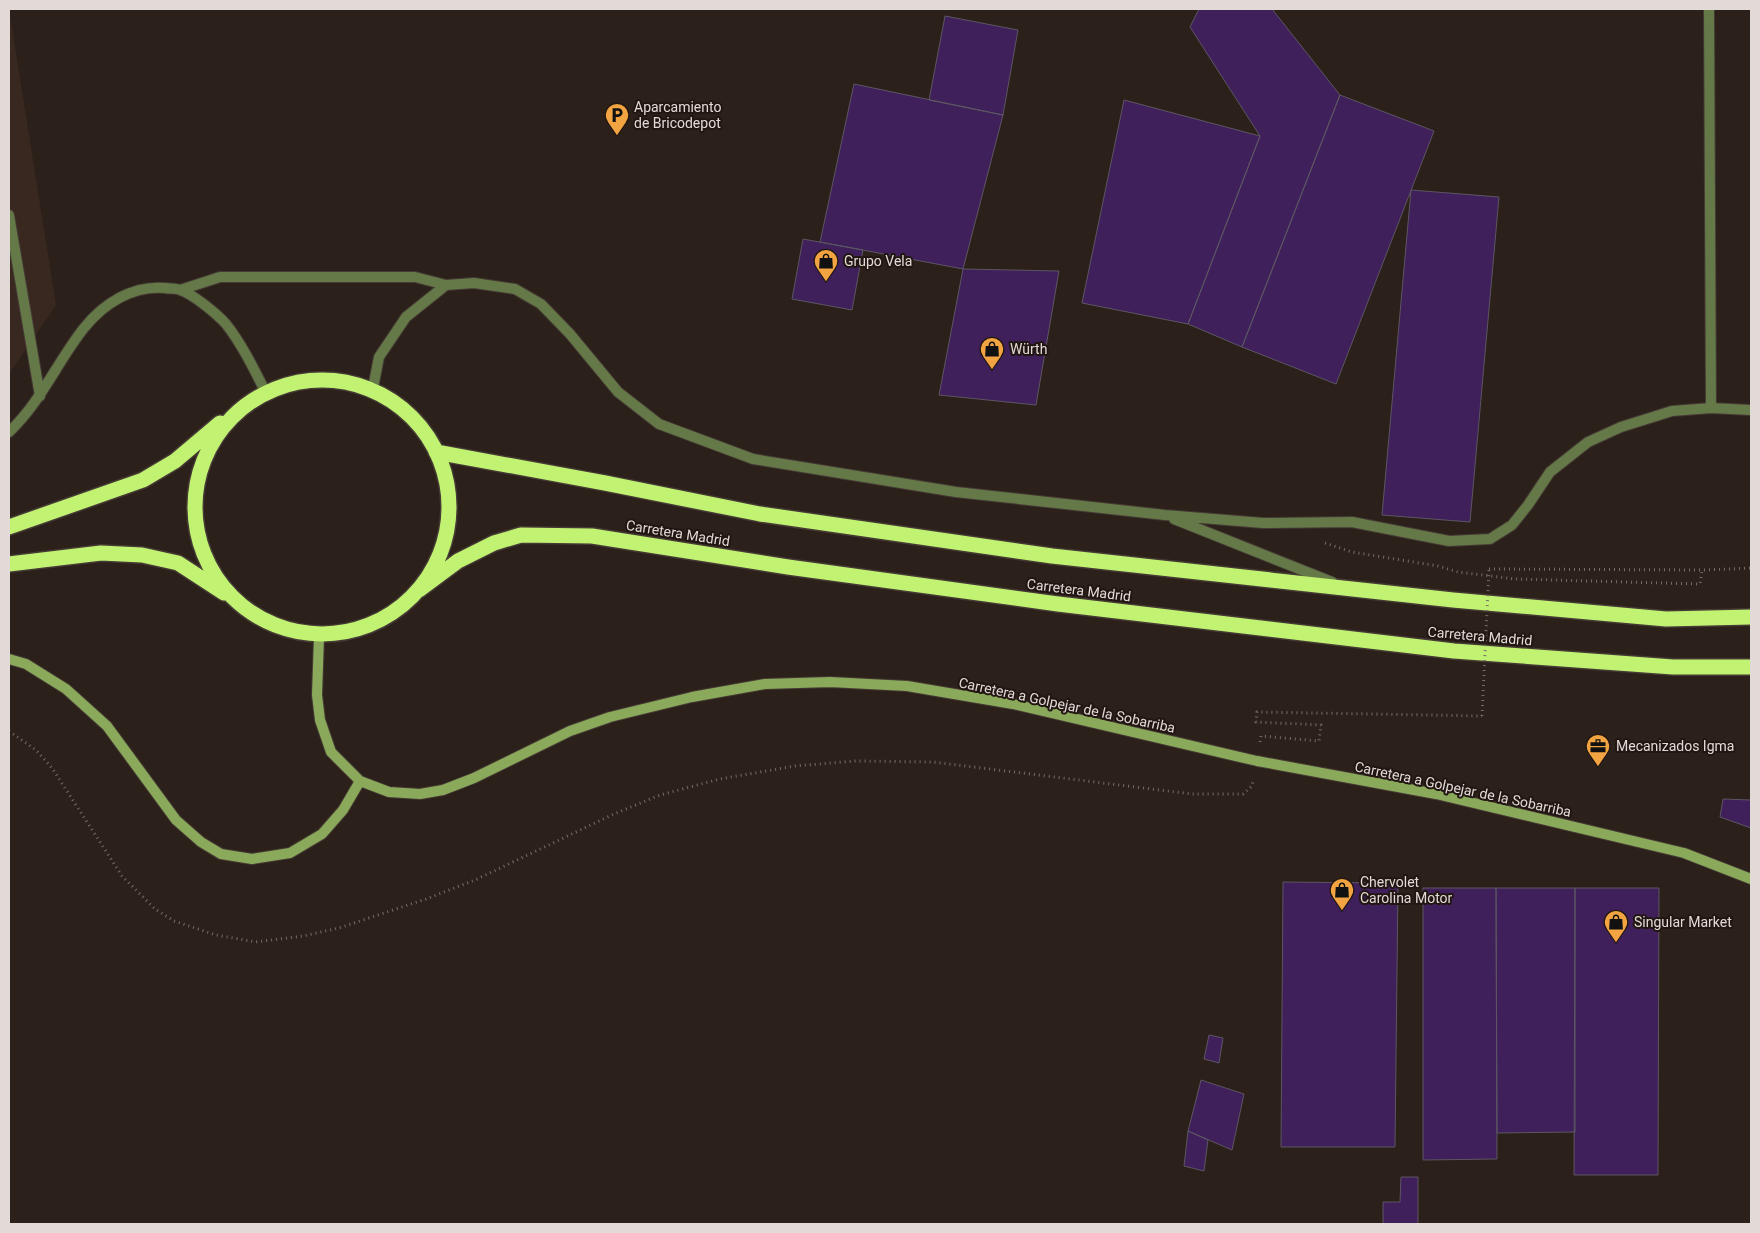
<svg xmlns="http://www.w3.org/2000/svg" width="1760" height="1233" font-family="Roboto,sans-serif">
<style>
.built{fill:#38281f}
.building{fill:#40205b;stroke:#5c5662}
.lines{fill:none;stroke-linecap:round;stroke-linejoin:round}
.lane-casing{stroke:#453a34;stroke-width:12}
.secondary-casing{stroke:#453a34;stroke-width:12}
.highway-casing{stroke:#453a34;stroke-width:18}
.path{stroke:#776d68;stroke-width:3;stroke-dasharray:1 4;stroke-linecap:butt}
.lane{stroke:#647848;stroke-width:10}
.secondary{stroke:#8aa95a;stroke-width:10}
.highway{stroke:#c1f272;stroke-width:15}
.path-bridge{stroke:#776d68;stroke-width:3;stroke-dasharray:1 4;stroke-linecap:butt}
.labels{text-anchor:middle;stroke-width:4;stroke-linejoin:round;paint-order:stroke}
.poi-label{font-size:14px;fill:#e2dad6;stroke:#211611;text-anchor:start}
.street-label{font-size:14px;fill:#e2dad6;stroke:#211611}
</style>
<rect width="100%" height="100%" fill="#2b201a"/>
<path class="built" d="M9 9 56 305 9 374Z"/>
<path class="building" d="M1199 9H1272L1340 95 1242 347 1188 324 1260 136 1190 27Z
M945 16 1018 30 1003 115 929 100Z
M854 84 1003 115 963 269 820 242Z
M1340 95 1434 131 1336 384 1242 347Z
M1124 100 1260 136 1188 324 1082 303Z
M1411 190 1499 197 1470 522 1382 515Z
M803 239 863 250 852 310 792 299Z
M963 269 1059 271 1036 405 939 395Z
M1723 799 1751 800V828L1720 817Z
M1283 882 1398 883 1395 1147H1281Z
M1423 888H1496L1497 1159 1423 1160Z
M1496 888H1575V1132L1497 1133Z
M1575 888H1659L1658 1175H1574Z
M1209 1035 1223 1038 1219 1063 1204 1059Z
M1201 1080 1244 1094 1232 1150 1188 1131Z
M1188 1131 1208 1140 1204 1171 1184 1166Z
M1401 1177H1418V1224H1383V1202H1400Z"/>
<g class="lines">
<g class="lane-casing">
<path id="lane" d="M1709 9 1711 408
M9 215 40 396
M180 290 220 277H415L446 285
M373 388 379 357 406 317 446 285 474 283 515 289 541 304 570 334 618 392 659 424 753 459 956 492 1165 515 1263 523 1352 522 1449 541 1490 539 1512 525 1528 505 1550 472 1588 442 1621 427 1672 411 1711 408 1751 410
M9 432C41 402 57 362 84 328 104 303 133 285 165 288 170 289 176 288 180 290 193 294 217 314 226 324 241 343 253 367 264 389
M1174 519 1332 582"/>
</g>
<g class="secondary-casing">
<path id="secondary" d="M319 637 317 695 320 720 331 752 360 781 389 792 420 794 443 790 474 778 570 731 610 717 692 697 765 684 830 682 907 686 1013 704 1257 761 1436 794 1684 853 1751 879
M9 659 26 664 66 689 107 726 176 820 201 842 221 854 252 859 290 853 322 834 343 810 360 781"/>
</g>
<g class="highway-casing">
<path id="highway" d="M195 507a127 127 0 1 1 254 0a127 127 0 1 1-254 0Z
M436 452 605 483 760 514 1052 556 1453 600 1666 619 1751 617
M9 527 143 480 175 461 220 423
M9 564 101 553 142 555 178 563 224 593
M419 590 458 561 494 543 521 535 592 536 788 567 1058 604 1454 651 1673 667H1751"/>
</g>
<path class="path" d="M1325 543 1352 552 1438 566 1458 572 1515 579 1700 584 1702 570
M1489 569 1705 570 1751 568
M9 731 36 750 52 768 122 876 155 909 174 921 216 935 256 942 303 936 339 928 426 899 475 880 614 814 660 795 720 779 795 766 856 761 933 762 1192 794H1243L1252 786 1253 780
M1260 742 1261 736 1319 741 1321 725 1256 722 1257 712 1482 716"/>
<use href="#lane" class="lane"/>
<use href="#secondary" class="secondary"/>
<use href="#highway" class="highway"/>
<path class="path-bridge" d="M1482 716 1489 569"/>
</g>
<defs>
<g id="parking-pin" transform="scale(1.25)"><path d="M0 17L-7.5 6A9.5 9.5 0 1 1 7.5 6Z" fill="#f3a442" stroke="#211611"/><path d="M-3.5-5.5H1a3.5 3.5 0 0 1 0 7H-1V5.5H-3.5ZM-1-3.4V-.6H.8a1.4 1.4 0 0 0 0-2.8Z" fill="#111"/></g>
<g id="shop-pin" transform="scale(1.25)"><path d="M0 17L-7.5 6A9.5 9.5 0 1 1 7.5 6Z" fill="#f3a442" stroke="#211611"/><path d="M-5-2.5h2.3a2.7 3.5 0 0 1 5.4 0H5L5.5 6h-11ZM-1.5-2.5h3a1.5 2.3 0 0 0-3 0Z" fill="#111"/></g>
<g id="office-pin" transform="scale(1.25)"><path d="M0 17L-7.5 6A9.5 9.5 0 1 1 7.5 6Z" fill="#f3a442" stroke="#211611"/><path d="M-6-3h4V-5.5h4V-3h4V5H-6ZM-1-4.5V-3h2v-1.5ZM-6 0V1H6V0Z" fill="#111"/></g>
</defs>
<g fill-rule="evenodd">
<use href="#parking-pin" x="617" y="115"/>
<use href="#shop-pin" x="826" y="261"/>
<use href="#shop-pin" x="992" y="349"/>
<use href="#office-pin" x="1598" y="746"/>
<use href="#shop-pin" x="1342" y="890"/>
<use href="#shop-pin" x="1616" y="922"/>
</g>
<g class="labels">
<g class="poi-label">
<text x="634" y="112">Aparcamiento<tspan x="634" dy="16">de Bricodepot</tspan></text>
<text x="844" y="266">Grupo Vela</text>
<text x="1010" y="354">Würth</text>
<text x="1616" y="751">Mecanizados Igma</text>
<text x="1360" y="887">Chervolet<tspan x="1360" dy="16">Carolina Motor</tspan></text>
<text x="1634" y="927">Singular Market</text>
</g>
<g class="street-label">
<text transform="translate(678 533) rotate(9)" y="5">Carretera Madrid</text>
<text transform="translate(1079 590) rotate(7)" y="5">Carretera Madrid</text>
<text transform="translate(1480 636) rotate(5)" y="5">Carretera Madrid</text>
<text transform="translate(1067 705) rotate(12)" y="5">Carretera a Golpejar de la Sobarriba</text>
<text transform="translate(1463 789) rotate(12)" y="5">Carretera a Golpejar de la Sobarriba</text>
</g>
</g>
<rect width="1760" height="1233" fill="none" stroke="#e2dad6" stroke-width="20"/>
</svg>
